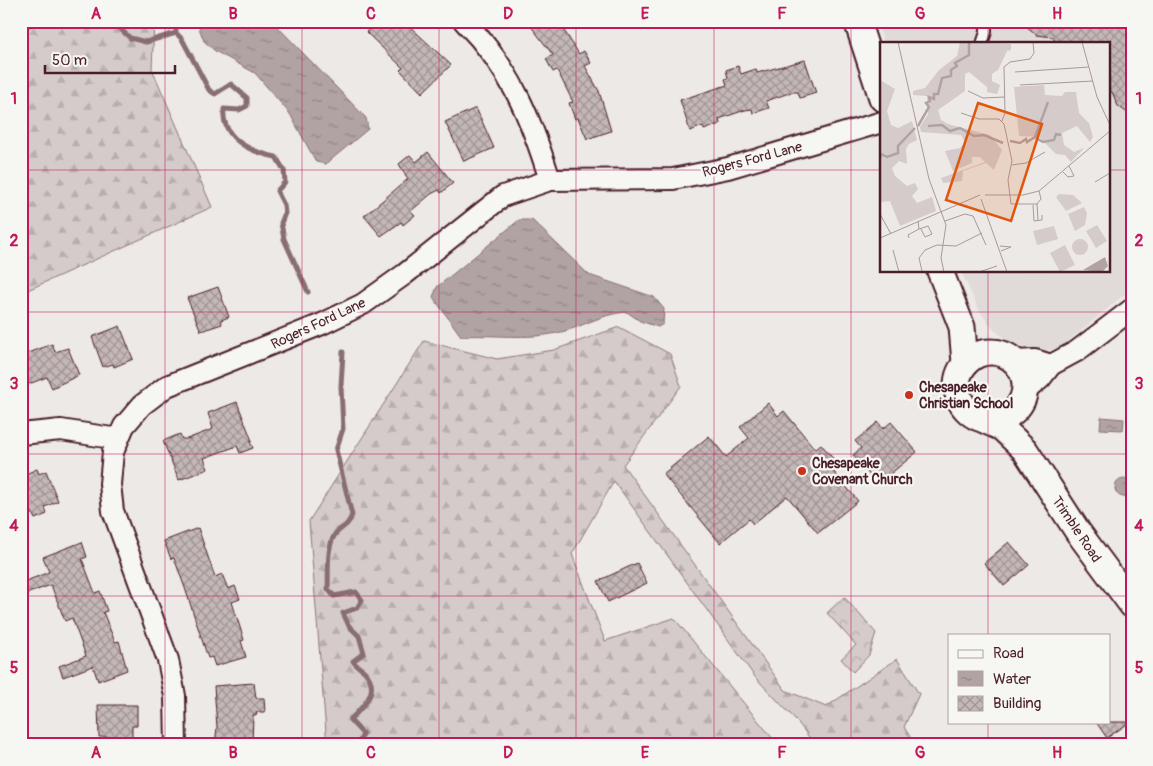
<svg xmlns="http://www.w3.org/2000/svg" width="1153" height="766" font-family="Pangolin,sans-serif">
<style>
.built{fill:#e0dad8}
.forest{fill:url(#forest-firs);stroke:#8f757a}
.park{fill:url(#park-crowns);stroke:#8f757a}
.water{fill:url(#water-ripples);stroke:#886e73}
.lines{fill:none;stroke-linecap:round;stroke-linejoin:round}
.stream{stroke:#886e73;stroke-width:5}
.building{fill:url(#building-cross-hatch);stroke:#4a1f2b}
.service-casing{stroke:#4a1f2b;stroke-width:14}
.minor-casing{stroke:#4a1f2b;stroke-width:24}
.tertiary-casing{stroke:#4a1f2b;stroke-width:29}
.service{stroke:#f6f6f2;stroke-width:10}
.minor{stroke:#f6f6f2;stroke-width:20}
.tertiary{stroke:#f6f6f2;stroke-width:25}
.grid{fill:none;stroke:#c2185b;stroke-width:1;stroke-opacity:0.55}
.poi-dot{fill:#c8321e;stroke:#f6f6f2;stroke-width:2}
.labels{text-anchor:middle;stroke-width:4.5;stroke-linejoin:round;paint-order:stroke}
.street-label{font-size:14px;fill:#4a1f2b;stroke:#f6f6f2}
.poi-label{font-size:14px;font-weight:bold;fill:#4a1f2b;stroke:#f6f6f2;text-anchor:start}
.inset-river{fill:none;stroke:#b1a2a3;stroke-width:2.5}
.inset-road{fill:none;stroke:#ab989b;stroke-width:1}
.view{fill:#e0560e;fill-opacity:0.15;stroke:#e0560e;stroke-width:2.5}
.inset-edge{fill:none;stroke:#4a1f2b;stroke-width:2.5}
.neatline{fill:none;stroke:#c2185b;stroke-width:2}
.grid-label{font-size:16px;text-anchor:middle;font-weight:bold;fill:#c2185b}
</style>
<defs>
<pattern id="forest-firs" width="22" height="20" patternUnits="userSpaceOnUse" patternTransform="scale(1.25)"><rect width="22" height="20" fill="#d4cbca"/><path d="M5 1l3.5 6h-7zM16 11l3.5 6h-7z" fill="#b8aeae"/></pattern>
<pattern id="park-crowns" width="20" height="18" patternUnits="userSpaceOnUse" patternTransform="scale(1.25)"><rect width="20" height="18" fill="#d4cbca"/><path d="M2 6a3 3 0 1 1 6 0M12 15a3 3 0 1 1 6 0" fill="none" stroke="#b8aeae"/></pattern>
<pattern id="water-ripples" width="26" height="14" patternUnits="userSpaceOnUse" patternTransform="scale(1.25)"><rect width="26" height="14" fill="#b1a2a3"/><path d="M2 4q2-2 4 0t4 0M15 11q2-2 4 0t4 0" fill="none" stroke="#928385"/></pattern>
<pattern id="building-cross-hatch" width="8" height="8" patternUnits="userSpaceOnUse" patternTransform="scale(1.25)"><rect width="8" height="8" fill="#c4b7b7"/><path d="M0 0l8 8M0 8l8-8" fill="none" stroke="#a19495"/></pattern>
</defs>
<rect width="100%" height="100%" fill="#ece9e6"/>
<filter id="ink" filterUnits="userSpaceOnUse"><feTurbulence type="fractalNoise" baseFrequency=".02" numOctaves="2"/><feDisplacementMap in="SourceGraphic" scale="10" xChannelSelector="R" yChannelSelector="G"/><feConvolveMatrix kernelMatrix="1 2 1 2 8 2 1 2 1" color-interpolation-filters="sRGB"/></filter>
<g filter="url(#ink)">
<path class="built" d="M877 21H1132V288L1061 347 1040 352 1011 342 994 330 979 310 961 271H1109V44H884Z"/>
<path class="forest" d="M21 21H154L152 69 212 207 21 293Z
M619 327 670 354 681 386 623 465 785 690 826 707 897 659 919 694 904 727 915 745H815L796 720 755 677 614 481 572 554 605 641 674 618 778 745H327L309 521 424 341 497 359 554 350Z"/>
<path class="park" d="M844 597 876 633 869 655 853 672 841 659 856 645 827 613Z"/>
<path class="water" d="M204 21H272L366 118 368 129 326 164 316 162 290 114 255 73 215 51 204 41 199 28Z
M519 220H532L589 275 654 297 664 309 663 324 658 327 640 321 627 312C599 314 582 328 557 333 526 340 493 334 461 336L433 297 437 287Z
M1101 417 1124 419 1123 430 1100 429Z
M1115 488a9 9 0 1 1 18 0a9 9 0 1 1-18 0Z"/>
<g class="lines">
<path class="stream" d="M112 21 130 38 146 42 176 33
M176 21V33L182 39 209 90 215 94 231 84 247 98V106L239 110 224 109C221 139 251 152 276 157L284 170 285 182 277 191 284 205 285 213 281 223 284 239 308 292
M21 27 43 21
M343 352 341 386 343 429 336 450 352 515C348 528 339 527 334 536 326 551 329 572 328 589L334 596 356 592 362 600 357 608 343 613 349 626 359 636 364 653 353 661C356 666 361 668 365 672 382 691 362 707 350 720L363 734 358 745"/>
</g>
<path class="building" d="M377 21H404L451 65 422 93 400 70 403 68 366 32Z
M527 21H558L579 54 584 51 591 63 585 66 599 91 611 131 587 139 578 118 575 119 569 103 573 102 557 70 553 72 546 59 553 55Z
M1020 21H1132V116L1118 106 1112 92H1109V44H1056L1053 37 1037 35Z
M805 60 816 93 800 98 798 92H792L766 101 769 108 753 113 752 109 745 110 719 119 720 124 704 130 703 126 690 131 680 100 727 85 725 79 728 78 726 70 738 66 741 74 756 69 757 73Z
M476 108 494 148 464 161 445 122Z
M428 152 453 183 441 193 439 190 431 194 411 211 415 215 403 225 401 222 381 236 364 216 408 179 399 164 410 155 416 162Z
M218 287 229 317 221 320 222 324 201 331 187 298Z
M120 326 133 359 114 367 113 364 103 367 92 337Z
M52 344 55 352 68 348 79 375 52 388 47 377 21 387V356Z
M237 402 252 441 250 442 253 448 240 453 237 446 204 458 208 469 179 480 163 441 180 434 182 439H187L213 429 208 413Z
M768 403 778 416 784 411 815 449 821 444 835 461 829 466 858 501 818 533 787 496 753 524 749 519 720 543 663 474 709 436 726 457 749 438 740 427Z
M878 422 883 429 891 422 917 452 884 479 878 472 872 478 853 455 861 448 855 441Z
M37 469 39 474 46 471 58 501 45 507 47 514 35 519 21 491V476Z
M198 528 215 577 222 574 228 589 235 586 240 599 232 602 244 640 241 641 246 657 215 666 212 657 208 658 185 588 174 558 171 559 164 541Z
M82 542 87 557 82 559 95 593 100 591 107 611 103 612 115 642 119 641 127 670 98 681 93 666 63 677 59 666 86 656 72 618 65 621 51 585 23 595 21 590V583L49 572 43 557Z
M1009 542 1029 565 1004 586 984 563Z
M637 563 647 583 608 602 598 581Z
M254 683 256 698H264L265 712H256L257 715H253L252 745H215L217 727 214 686Z
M98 705H137V726H132V737H99Z
M1096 722H1130L1107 738Z"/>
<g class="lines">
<g class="service-casing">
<path id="service" d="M982 44 986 32V21"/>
</g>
<g class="minor-casing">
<path id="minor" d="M464 21C511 69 530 116 550 180
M1015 361 1035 360 1051 365
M1024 392 1040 379 1051 365 1077 351 1132 309
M21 434 61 430 118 439
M176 745 175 696 168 660 113 511 110 484 113 452 124 426 142 405 167 386 322 324 363 304 405 274 503 196 550 180 673 179 728 168 882 122"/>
</g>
<g class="tertiary-casing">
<path id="tertiary" d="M857 21 882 98
M940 271 962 327 965 363
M957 386a34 34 0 1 1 68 0a34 34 0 1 1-68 0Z
M982 419 1002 428 1025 450 1078 532 1132 605"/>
</g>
<use href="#service" class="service"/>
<use href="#minor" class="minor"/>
<use href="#tertiary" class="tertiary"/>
</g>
</g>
<path class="grid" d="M165 21V745M302 21V745M439 21V745M576 21V745M714 21V745M851 21V745M988 21V44M21 170H882M1109 170H1132M988 271V635M21 312H1132M21 454H1132M21 596H1132M988 722V745"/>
<g class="poi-dot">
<circle cx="909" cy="395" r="5"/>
<circle cx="802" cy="471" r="5"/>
</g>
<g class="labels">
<g class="street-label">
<text transform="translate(752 159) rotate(-15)" y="5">Rogers Ford Lane</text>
<text transform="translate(318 323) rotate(-25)" y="5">Rogers Ford Lane</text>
<text transform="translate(1077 529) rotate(56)" y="5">Trimble Road</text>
</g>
<g class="poi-label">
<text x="919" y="392">Chesapeake<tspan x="919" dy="16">Christian School</tspan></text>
<text x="812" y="468">Chesapeake<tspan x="812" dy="16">Covenant Church</tspan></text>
</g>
</g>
<g transform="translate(880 42)">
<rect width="230" height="230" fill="#ece9e6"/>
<path d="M80 0 131 2V8L127 9 118 28 112 32V39L120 43 117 52 107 50V45L89 30 85 32V49L58 68 61 78 68 82 110 93 122 108 114 128 106 121 83 129 82 139 63 141 61 136 105 120 100 115H92V121L73 129 65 109 80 106 85 100 81 93 41 90 40 85 48 72 47 54 33 53V49L45 46 59 28 77 14ZM0 38 15 47 7 69 11 83 18 86 32 79 37 98 29 102 26 107 27 122 19 119 12 126 15 134 27 144 35 141 38 147 32 154 37 161 52 155 56 169 20 184 10 159 0 160ZM164 43 165 53 182 54 185 50H196L199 71 209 81 213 95 210 100 197 84 182 91 184 103 194 110 204 106 191 120 185 113 176 112 159 95 139 94 134 45Z" fill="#d4cbca"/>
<path d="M179 152 193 153 202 161 186 169 176 155ZM204 165 207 171 205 183 195 189 188 172ZM217 183 227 199 216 206 206 189ZM174 184 178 197 157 203 153 189ZM192 205a8 8 0 1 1 16 0a8 8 0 1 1-16 0ZM185 203 195 223 180 230 170 211Z" fill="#d4cbca"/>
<path d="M225 215 228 224 222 230 203 228Z" fill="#b1a2a3"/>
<path class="inset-river" d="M38 84 49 65 46 61 50 59 49 55 54 57V52H58L62 36 71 34V28L77 24 75 21 89 13V0M48 84 62 83 70 89 80 86 94 94 104 93 123 101M156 96 163 100 174 98 176 92 181 93M130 99 140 101 146 97 147 100 155 95 168 60M0 116 1 112 7 115 18 111V104L35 86"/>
<path class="inset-road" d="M18 0 49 137 66 183 61 216 64 230M202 0 217 55 230 83M135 30 209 25M140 43 213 39M88 49 103 56 125 55M81 71 99 77H119L124 82 132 119 128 138 131 162H157L161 157 159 149M122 79 125 71 124 25 130 20 150 17 154 11 153 0M132 123 146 121 165 110M183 130 188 135 194 134 189 124M215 140 230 131M105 153H143L159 149 230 89M101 157 127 230M157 162 158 179M153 163 154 179 162 178V173M0 172 11 192M65 179 85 172 93 174 106 203M39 187 48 184 52 192 45 195 41 187M0 196 100 153M29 196 28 193 39 187 38 179M120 204 131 205 121 209M13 208 19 230M42 229 39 216 45 208 57 203 76 204 102 191M99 230 117 224"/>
<path class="view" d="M98 61 162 82 131 179 66 158Z"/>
<rect width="230" height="230" class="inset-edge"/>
</g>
<rect width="1153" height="766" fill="none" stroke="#f6f6f2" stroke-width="55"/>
<rect x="948" y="634" width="162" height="90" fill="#f6f6f2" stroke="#b1a0a2"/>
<rect x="958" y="650" width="25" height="8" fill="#f6f6f2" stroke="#b1a0a2"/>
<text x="993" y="658" font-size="15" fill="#4a1f2b">Road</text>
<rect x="958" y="671" width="25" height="15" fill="url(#water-ripples)" stroke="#b1a0a2"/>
<text x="993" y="684" font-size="15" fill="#4a1f2b">Water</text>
<rect x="958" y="696" width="25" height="15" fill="url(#building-cross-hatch)" stroke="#b1a0a2"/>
<text x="993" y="708" font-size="15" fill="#4a1f2b">Building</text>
<path d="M45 65v8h130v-8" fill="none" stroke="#4a1f2b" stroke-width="2.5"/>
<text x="52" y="65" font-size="15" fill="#4a1f2b" stroke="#f6f6f2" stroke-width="4" paint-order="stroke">50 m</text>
<rect x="28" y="28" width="1098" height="710" class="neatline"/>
<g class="grid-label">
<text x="96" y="19">A</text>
<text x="233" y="19">B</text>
<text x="371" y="19">C</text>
<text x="508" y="19">D</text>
<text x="645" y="19">E</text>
<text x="782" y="19">F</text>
<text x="920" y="19">G</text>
<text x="1057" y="19">H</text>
<text x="14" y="104">1</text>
<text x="1139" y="104">1</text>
<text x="14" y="246">2</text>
<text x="1139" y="246">2</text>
<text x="14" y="389">3</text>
<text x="1139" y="389">3</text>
<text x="14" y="531">4</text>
<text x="1139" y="531">4</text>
<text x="14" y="673">5</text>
<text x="1139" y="673">5</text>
<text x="96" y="758">A</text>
<text x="233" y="758">B</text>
<text x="371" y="758">C</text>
<text x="508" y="758">D</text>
<text x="645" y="758">E</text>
<text x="782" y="758">F</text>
<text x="920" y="758">G</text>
<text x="1057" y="758">H</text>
</g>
</svg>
